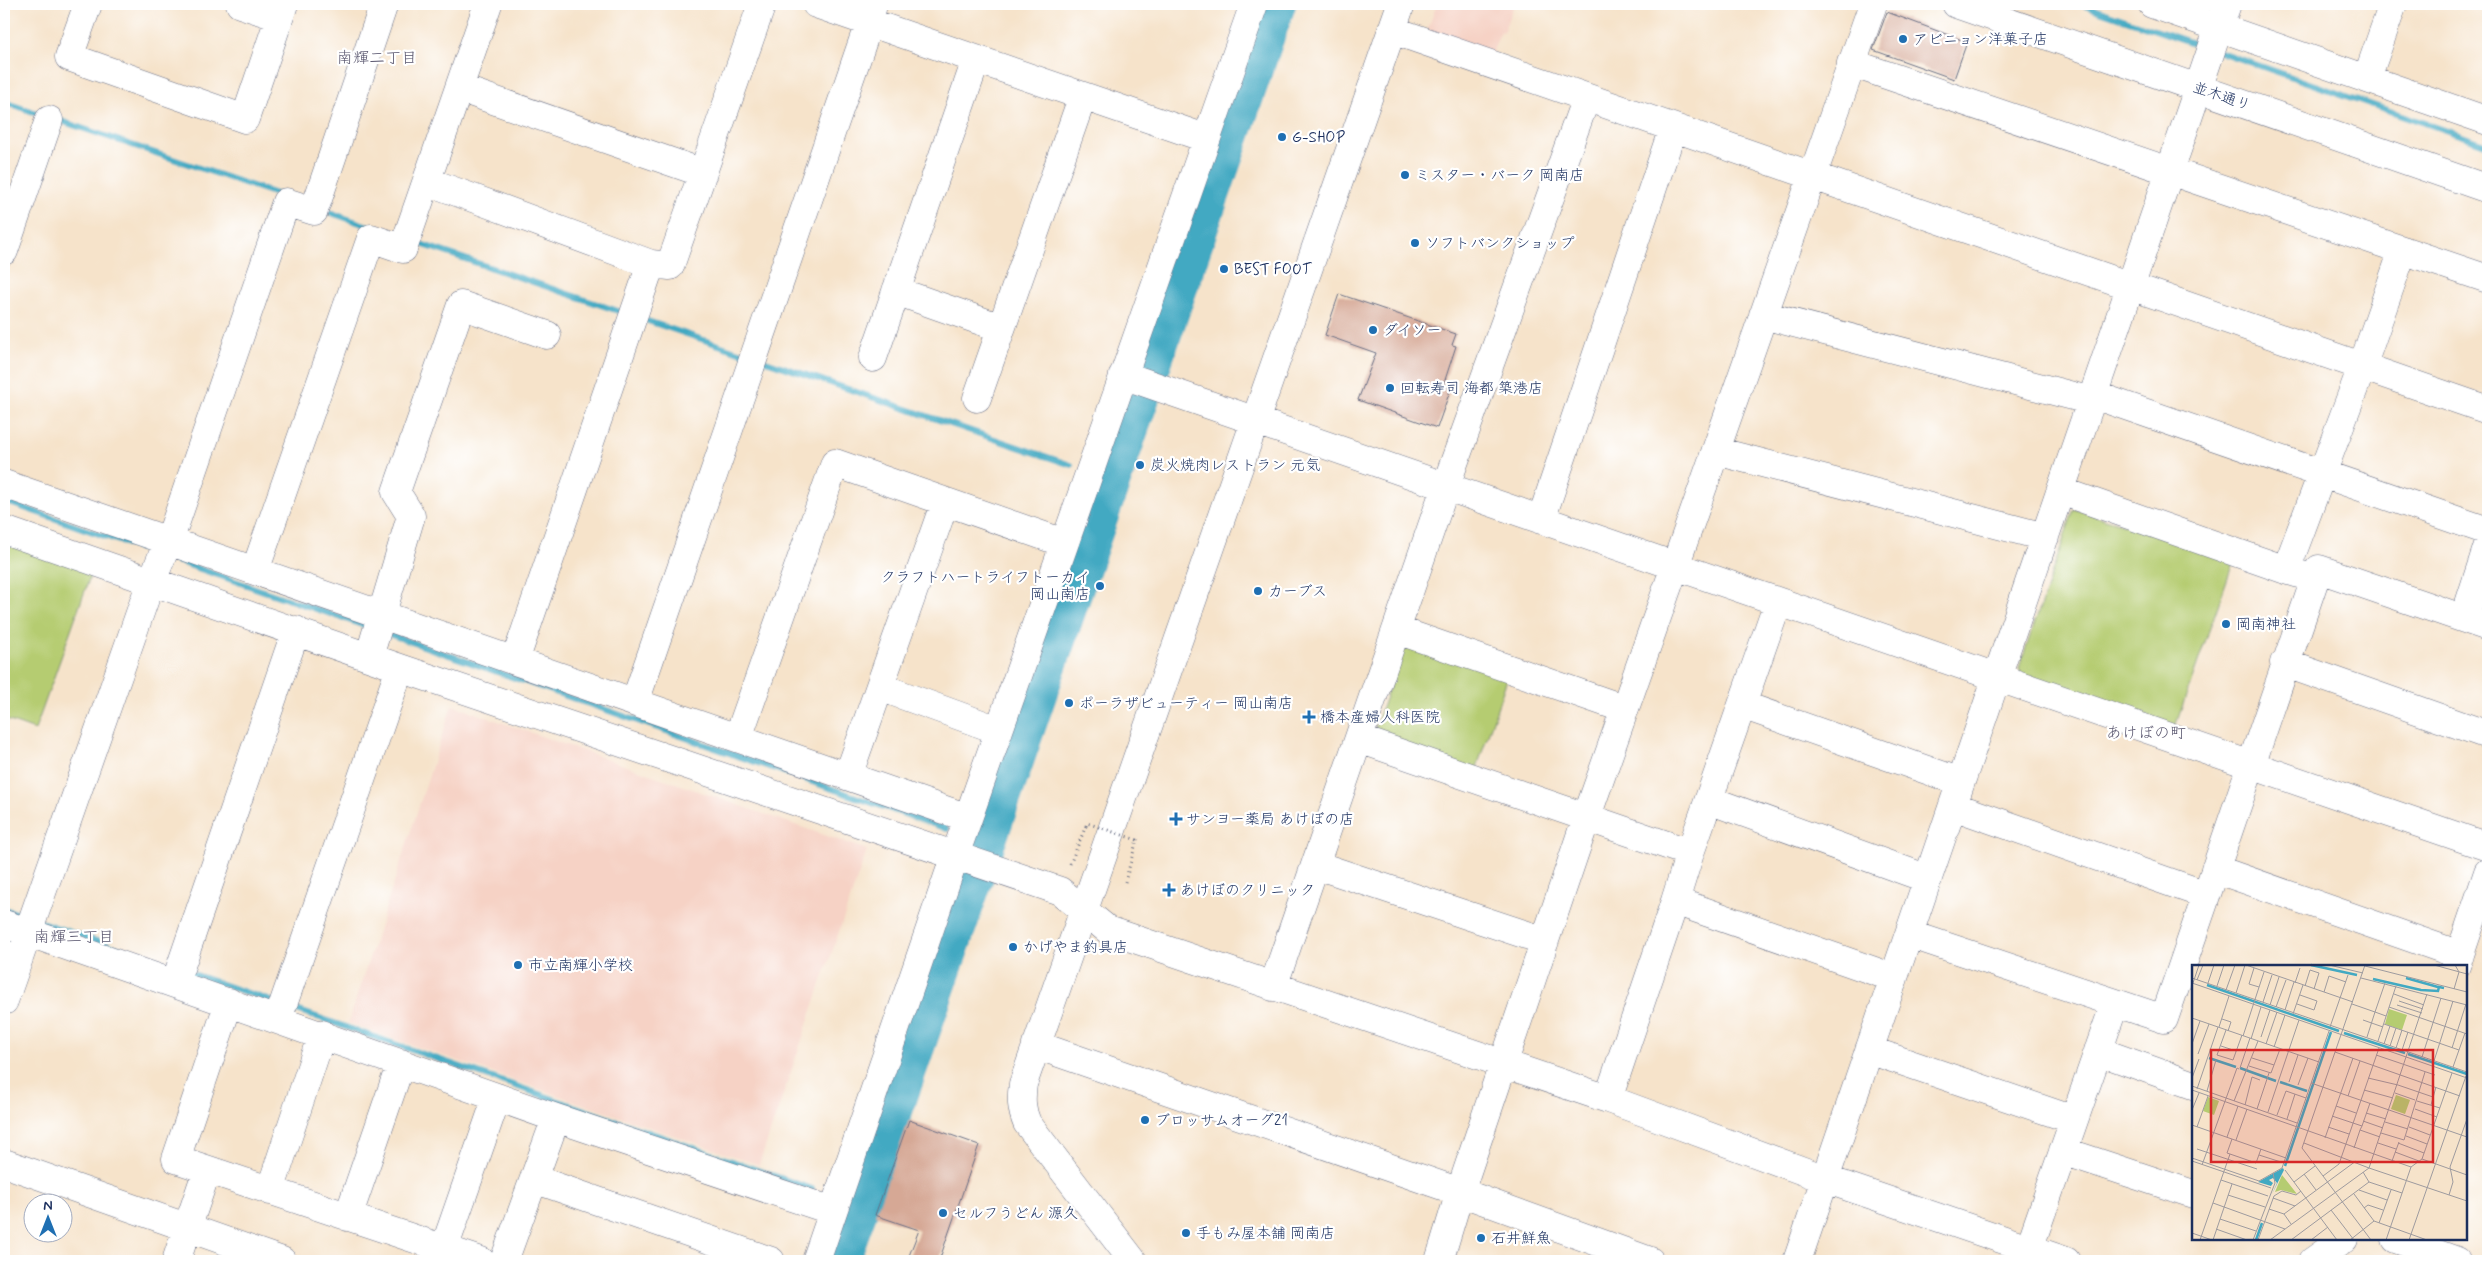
<svg xmlns="http://www.w3.org/2000/svg" width="2492" height="1265" font-family="Mynerve,'Klee One',sans-serif">
<style>
.built{fill:#f6d2c5}
.green{fill:#b5cc71;stroke:#687e68}
.lines{fill:none;stroke-linecap:round;stroke-linejoin:round}
.stream{stroke:#42a9c2;stroke-width:6}
.river{stroke:#42a9c2;stroke-width:38}
.building{fill:#d6a895}
.minor-casing{stroke:#686e84;stroke-width:29}
.path{stroke:#686e84;stroke-width:3;stroke-dasharray:1 4;stroke-linecap:butt}
.minor{stroke:#fff;stroke-width:28}
.path-bridge{stroke:#686e84;stroke-width:3;stroke-dasharray:1 4;stroke-linecap:butt}
.poi-dot{fill:#1f6fb2;stroke:#fff;stroke-width:2}
.labels{text-anchor:middle;stroke-width:4.5;stroke-linejoin:round;paint-order:stroke}
.poi-label{font-size:15px;fill:#1b2f5e;stroke:#fff;text-anchor:start}
.street-label{font-size:15px;fill:#1b2f5e;stroke:#fff}
.neighbourhood-label{font-size:16px;fill:#5c5971;stroke:#fff}
.inset-river{fill:none;stroke:#42a9c2;stroke-width:2.5}
.inset-road{fill:none;stroke:#9e9b9f;stroke-width:1}
.view{fill:#d62828;fill-opacity:0.15;stroke:#d62828;stroke-width:2.5}
.inset-edge{fill:none;stroke:#1b2f5e;stroke-width:2.5}
</style>
<rect width="100%" height="100%" fill="#fff"/>
<filter id="ink" filterUnits="userSpaceOnUse"><feTurbulence type="fractalNoise" baseFrequency=".02" numOctaves="2"/><feDisplacementMap in="SourceGraphic" scale="10" xChannelSelector="R" yChannelSelector="G"/><feConvolveMatrix kernelMatrix="1 2 1 2 8 2 1 2 1" color-interpolation-filters="sRGB"/></filter>
<filter id="wash" filterUnits="userSpaceOnUse"><feTurbulence type="fractalNoise" baseFrequency=".0096" numOctaves="4" result="noise"/><feDisplacementMap in="SourceGraphic" scale="20" xChannelSelector="R" yChannelSelector="G"/><feGaussianBlur stdDeviation="1.12" result="paint"/><feColorMatrix in="noise" values="0 0 0 0 0 0 0 0 0 0 0 0 0 0 0 0 0 1.4 0 .05"/><feComposite in="paint" operator="in"/></filter>
<g filter="url(#wash)">
<rect width="100%" height="100%" fill="#f6e3ca"/>
<path class="built" d="M1437 4H1514L1503 33 1500 32 1492 54 1427 31Z
M452 705 867 850 759 1165 348 1023Z"/>
<path class="green" d="M2074 509 2234 560 2175 727 2021 675 2019 668Z
M4 542 92 571 35 730 4 719Z
M1414 644 1508 676 1475 773 1380 741 1375 728 1402 650Z"/>
<g class="lines">
<path class="stream" d="M2079 4 2205 47
M2217 51 2488 145
M4 102 45 116
M55 119 282 196
M1220 131 1231 136
M320 209 374 228
M412 241 627 314
M639 318 748 355
M760 359 1071 465
M1105 477 1113 479
M4 501 156 554
M168 558 371 628
M383 632 947 829
M980 840 986 842
M4 909 26 916
M38 921 173 967
M184 971 277 1003
M288 1007 812 1189
M854 1204 860 1206"/>
<path class="river" d="M840 1261 871 1177 1277 4"/>
</g>
<g id="blocks">
<path class="building" d="M1887 12 1967 42 1954 79 1873 50Z
M1339 294 1456 334 1452 345 1456 346 1443 386 1451 388 1437 428 1358 400 1376 353 1325 335Z
M909 1120 979 1145 939 1261H907L919 1230 875 1215Z"/>
</g>
</g>
<g filter="url(#ink)">
<use href="#blocks" fill-opacity="0" stroke="#686e84" stroke-width="1"/>
<g class="lines">
<g class="minor-casing">
<path id="minor" d="M88 4 69 57 245 119 284 4
M240 4 279 17
M816 4 1205 138
M1956 4 2488 189
M2152 4 2488 121
M1392 30 2488 410
M1851 63 2488 279
M2367 78 2393 4
M459 88 703 173
M427 181 651 264 670 266 762 4
M317 202 384 4
M4 251 49 120
M896 291 1001 328
M1763 315 2092 401
M873 358 976 60
M1123 375 2488 847
M2094 395 2488 531
M977 398 1082 98
M1716 451 2045 537
M4 484 968 818
M2061 491 2286 570
M1541 520 1673 128
M4 530 400 668 1060 891 1108 930 1608 1099 1825 1179 2066 1261
M255 571 371 238 403 249 488 4
M2315 579 2319 569 2488 627
M2464 619 2488 545
M1397 630 1625 709
M369 657 411 516 396 492 461 305 547 335
M515 661 651 264
M2284 663 2488 735
M880 687 998 730
M635 702 869 23 873 4
M1742 705 1961 782
M738 738 835 463 1064 543
M1359 739 1690 853 1675 901 1894 978
M848 776 945 502
M1709 800 1928 879
M1953 806 2206 895
M1690 853 1778 602
M1316 865 1545 941
M2215 869 2460 955
M4 924 556 1118 833 1211
M1909 934 2164 1019 2315 579 2286 570 2362 367 2403 250
M2456 966 2488 872
M175 983 296 630
M1273 987 1445 488 1586 98
M4 1001 148 590 173 530 286 202 314 211
M229 1002 176 1159 481 1261
M278 1019 400 668
M1036 1045 1460 1192 1650 1261
M1869 1050 2074 1120
M2098 1051 2193 1085
M1608 1099 1675 901
M2063 1151 2193 1194
M4 1163 282 1261
M534 1179 771 1261
M270 1191 322 1034
M348 1217 401 1063
M2396 1239 2457 1261
M444 1249 497 1097
M2029 1249 2115 1003
M176 1261 207 1170
M504 1261 556 1118
M816 1261 959 844 1254 4
M1133 1261 1027 1123C1021 1109 1021 1098 1023 1084L1401 4
M1439 1261 1460 1192 1586 819 1873 4
M1797 1261 2227 4
M2313 1261 2344 1239"/>
</g>
<path class="path" d="M1070 864 1086 826
M1125 882 1136 843"/>
<use href="#minor" class="minor"/>
<path class="path-bridge" d="M1086 826 1087 823 1137 840 1136 843"/>
</g>
</g>
<g class="poi-dot">
<circle cx="1903" cy="39" r="5"/>
<circle cx="1282" cy="137" r="5"/>
<circle cx="1405" cy="175" r="5"/>
<circle cx="1415" cy="243" r="5"/>
<circle cx="1224" cy="269" r="5"/>
<circle cx="1373" cy="330" r="5"/>
<circle cx="1390" cy="388" r="5"/>
<circle cx="1140" cy="465" r="5"/>
<circle cx="1100" cy="586" r="5"/>
<circle cx="1258" cy="591" r="5"/>
<circle cx="2226" cy="624" r="5"/>
<circle cx="1069" cy="703" r="5"/>
<path d="M1306.5 709.5h5v5h5v5h-5v5h-5v-5h-5v-5h5z"/>
<path d="M1173.5 811.5h5v5h5v5h-5v5h-5v-5h-5v-5h5z"/>
<path d="M1166.5 882.5h5v5h5v5h-5v5h-5v-5h-5v-5h5z"/>
<circle cx="1013" cy="947" r="5"/>
<circle cx="518" cy="965" r="5"/>
<circle cx="1145" cy="1120" r="5"/>
<circle cx="943" cy="1213" r="5"/>
<circle cx="1186" cy="1233" r="5"/>
<circle cx="1481" cy="1238" r="5"/>
</g>
<g class="labels">
<g class="poi-label">
<text x="1913" y="44">アビニョン洋菓子店</text>
<text x="1292" y="142">G-SHOP</text>
<text x="1415" y="180">ミスター・バーク 岡南店</text>
<text x="1425" y="248">ソフトバンクショップ</text>
<text x="1234" y="274">BEST FOOT</text>
<text x="1383" y="335">ダイソー</text>
<text x="1400" y="393">回転寿司 海都 築港店</text>
<text x="1150" y="470">炭火焼肉レストラン 元気</text>
<text x="1090" y="582" text-anchor="end">クラフトハートライフトーカイ<tspan x="1090" dy="17">岡山南店</tspan></text>
<text x="1268" y="596">カーブス</text>
<text x="2236" y="629">岡南神社</text>
<text x="1079" y="708">ポーラザビューティー 岡山南店</text>
<text x="1320" y="722">橋本産婦人科医院</text>
<text x="1186" y="824">サンヨー薬局 あけぼの店</text>
<text x="1180" y="895">あけぼのクリニック</text>
<text x="1023" y="952">かげやま釣具店</text>
<text x="528" y="970">市立南輝小学校</text>
<text x="1155" y="1125">ブロッサムオーグ21</text>
<text x="953" y="1218">セルフうどん 源久</text>
<text x="1196" y="1238">手もみ屋本舗 岡南店</text>
<text x="1491" y="1243">石井鮮魚</text>
</g>
<g class="street-label">
<text transform="translate(2222 96) rotate(19)" y="5">並木通り</text>
</g>
<g class="neighbourhood-label">
<text x="377" y="63">南輝二丁目</text>
<text x="2146" y="738">あけぼの町</text>
<text x="74" y="942">南輝三丁目</text>
</g>
</g>
<g transform="translate(2192 965)">
<rect width="275" height="275" fill="#f6e3ca"/>
<path d="M197 44 215 50 210 65 193 59ZM204 130 218 135 213 149 199 144ZM16 132 27 136 22 150 11 146ZM90 210 105 229 89 225 83 227Z" fill="#b5cc71"/>
<path d="M91 203 92 205 80 229 85 218 81 213 77 215 81 218 79 221 66 217Z" fill="#42a9c2"/>
<path class="inset-river" d="M119 0 165 10M214 13 246 22M181 14 229 25 246 26 247 22 252 23M15 20 147 66M152 68 213 88M216 89 275 109M17 93 44 102M48 103 84 116M88 117 115 126M93 201 139 67M64 275 70 258"/>
<path class="inset-road" d="M54 0 161 37M137 0 171 8M173 0 110 183 179 275M242 0 275 9M173 1 275 27M62 3 57 19 67 22M0 13 275 107M169 13 275 40M5 15 11 0M0 18 275 113M16 18 22 0M103 18 108 3M0 21 7 0M25 21 32 0M113 21 118 5 127 8 122 24M262 24 267 7 263 0M34 25 43 0M132 27 137 11 154 17M44 28 53 0M202 29 232 40M207 36 231 44M71 37 80 10M105 39 122 45 125 36 108 30M160 39 183 47 193 18M78 40 87 12M205 40 230 48M84 42 94 15M197 42 275 69M93 45 102 17M101 49 111 20M0 53 127 97M30 54 39 57 36 66M171 55 191 62M192 59 267 85M27 62 37 31M138 62 156 10M34 65 25 90 41 95 50 70M51 71 72 7M69 72 78 45M175 72 183 47 194 51M59 74 69 42M186 76 204 21M0 79 8 56M74 79 85 47M192 79 198 61M29 81 44 86M198 81 204 63M82 82 93 50M204 83 210 65M260 83 274 39M210 85 216 67M143 87 268 131M6 89 17 59M184 90 243 110M230 92 249 33M60 93 82 100M242 96 261 36M57 101 79 108 88 84M261 102 273 68M48 103 58 73M0 113 7 94M176 113 206 120M97 117 106 90M119 118 275 172M106 120 116 93M206 120 241 132M0 121 105 158M5 124 26 62M0 125 219 202M172 125 201 133M15 126 24 95M203 128 223 135M156 131 168 96M42 136 66 76M225 136 248 143M53 140 60 112 68 115M239 140 244 122M144 141 164 148M65 144 77 108M223 144 245 152M0 145 7 128M76 147 107 55M174 148 194 154M85 150 94 126 114 133M140 151 170 161 168 165 188 172M95 154 103 129M171 156 191 163M193 157 216 164M0 160 94 193M170 161 178 138M5 162 16 131M136 162 157 169M217 162 238 170M189 168 212 175 233 107M214 171 235 179M35 172 46 141M133 173 161 93M44 175 55 144M112 178 177 203 235 29M186 178 204 184M206 178 232 188M162 183 168 165M5 184 65 204M203 187 227 196M38 189 64 198 69 184M67 190 92 198M0 193 67 216 90 203 137 66M230 194 275 210M0 196 79 223M200 196 207 177M10 200 45 103 47 104M93 205 145 275M171 207 177 217 210 228M112 209 124 225M131 211 147 199 187 83M29 215 76 231M102 217 123 201M167 225 195 235M162 229 182 256 235 275M36 230 73 242M257 230 261 217 258 202 275 154M81 233 103 241M21 238 93 264M172 243 176 240 191 245M77 244 92 249 99 259M139 245 162 275M92 249 164 196M28 254 64 266M187 258 199 225M24 264 55 275M0 268 20 275M8 275 38 189 35 188 40 174M21 275 40 219M61 275 83 218 81 208M66 275 82 231 90 226 104 230 109 226M78 275 177 203 275 236M99 275 177 217M119 275 136 262M158 275 182 256M194 275 219 202 230 194 260 108M217 275 274 111"/>
<path class="view" d="M19 85H241V197H19Z"/>
<rect width="275" height="275" class="inset-edge"/>
</g>
<rect width="2492" height="1265" fill="none" stroke="#fff" stroke-width="20"/>
<g transform="translate(48 1218)"><circle r="24" fill="#ffffff" stroke="#a4acbf"/>
<path d="M0-4L9 19L0 12L-9 19Z" fill="#1f6fb2"/>
<text y="-8" font-size="14" font-weight="bold" text-anchor="middle" fill="#1b2f5e">N</text>
</g>
</svg>
